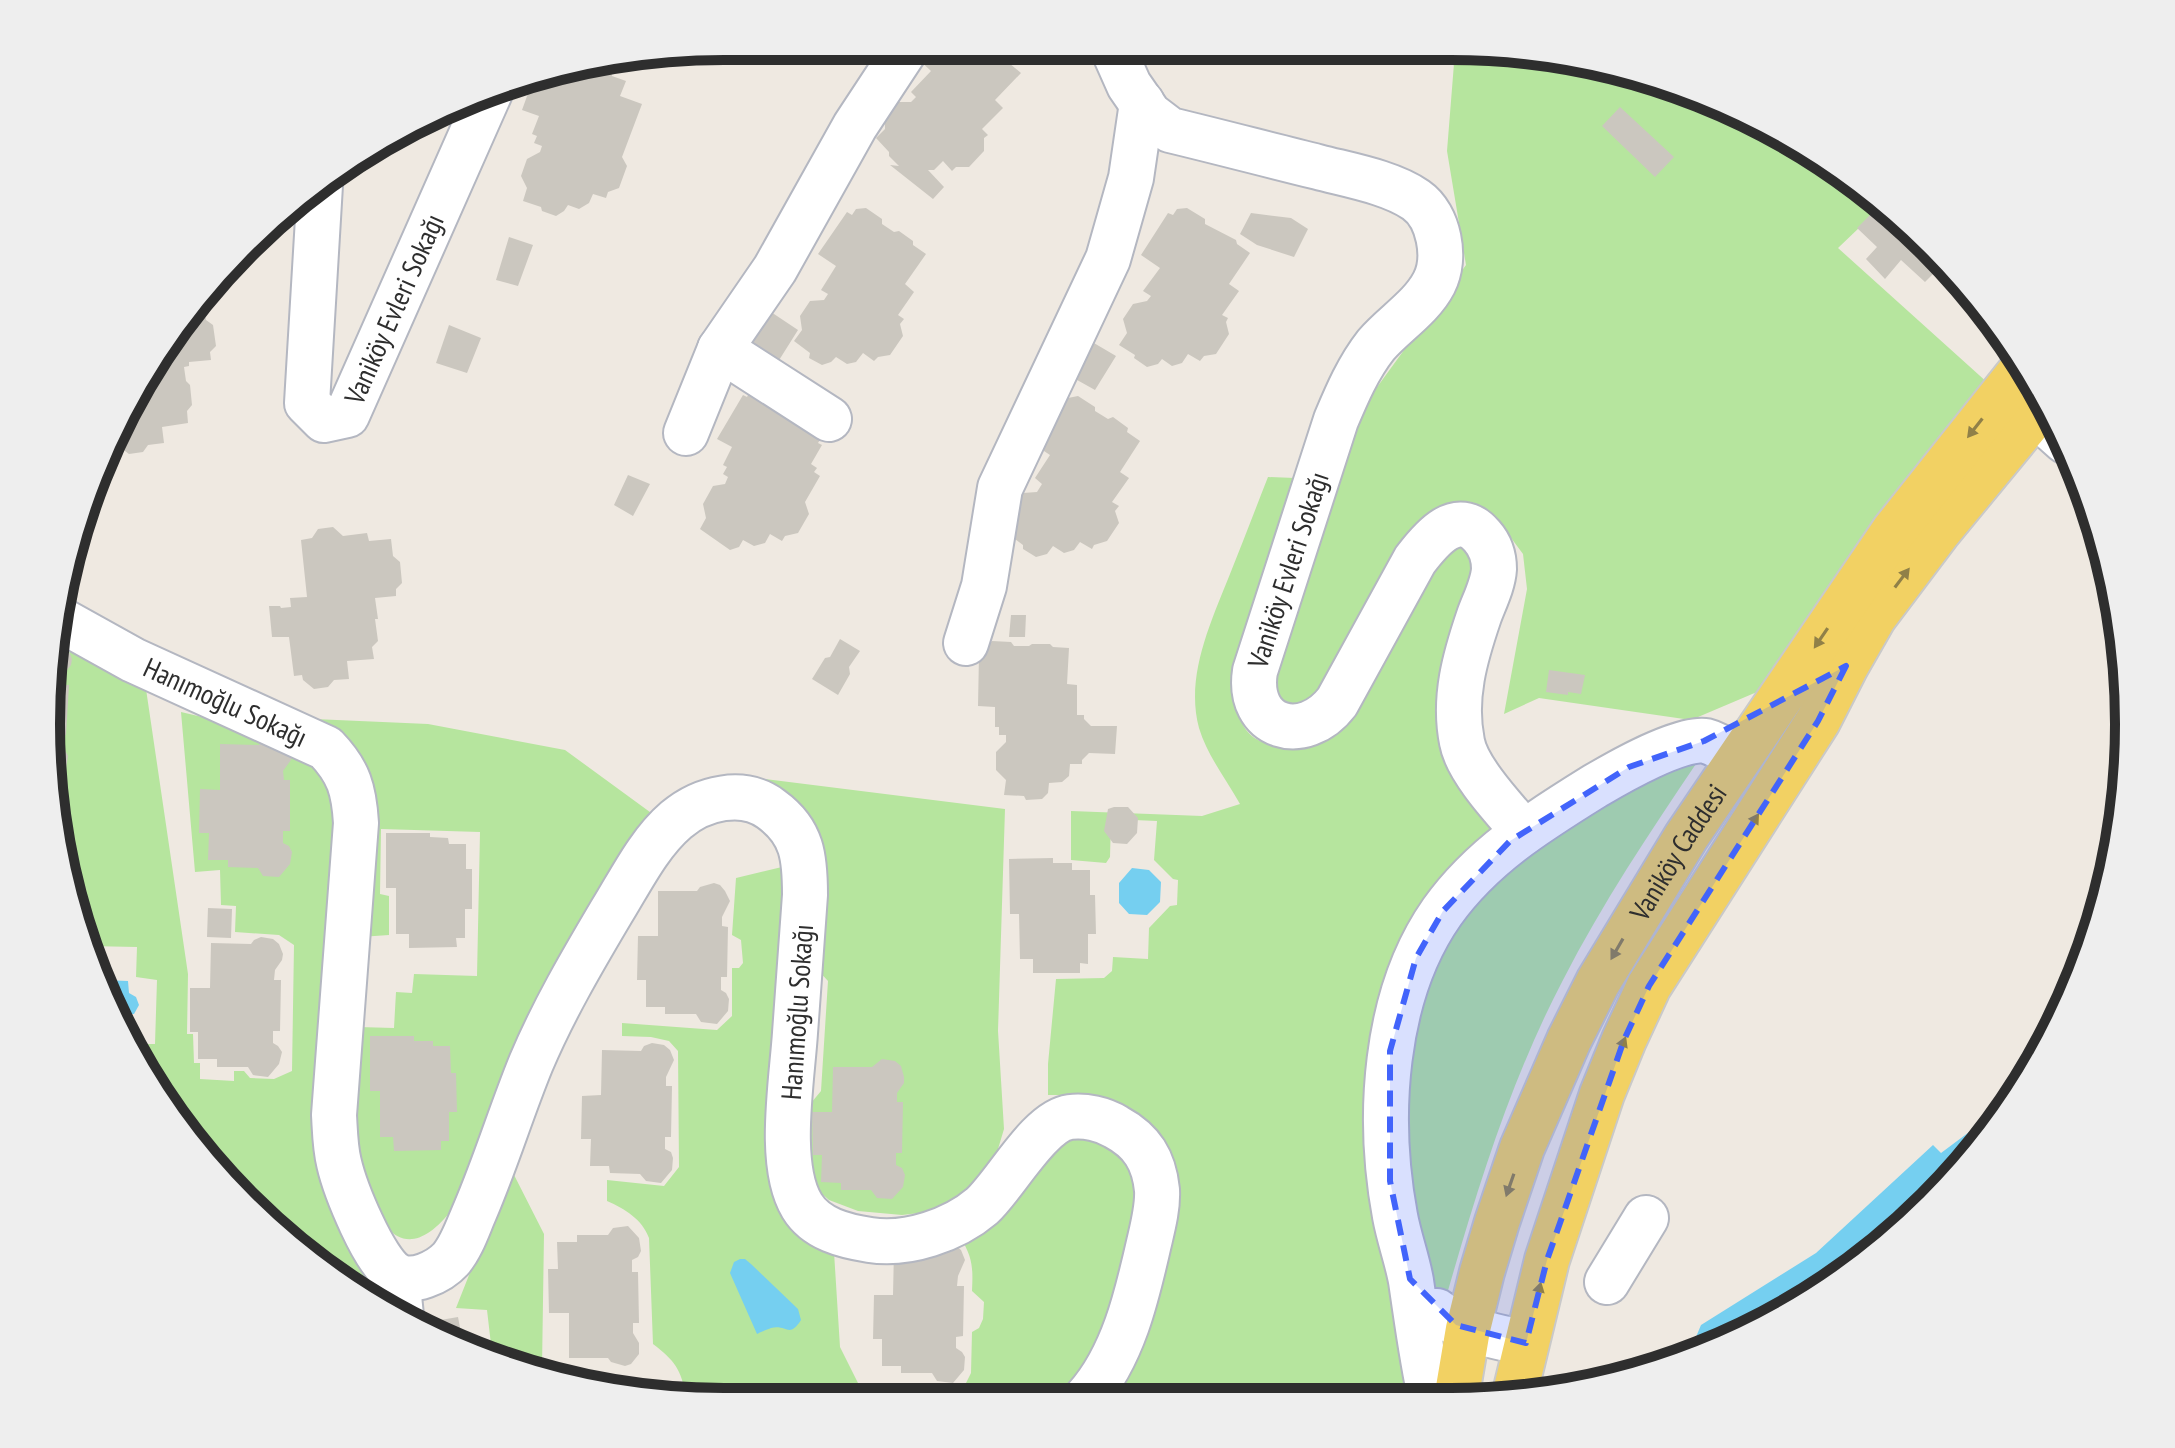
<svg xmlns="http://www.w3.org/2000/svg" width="2175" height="1448" font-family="'PT Sans Narrow',sans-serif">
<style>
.green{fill:#b6e59e}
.water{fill:#75cff0}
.building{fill:#cbc7bf}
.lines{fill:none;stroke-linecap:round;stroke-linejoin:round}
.minor-casing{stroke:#b4b7c1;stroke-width:48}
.primary-casing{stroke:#c9c9c9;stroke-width:48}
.minor{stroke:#fff;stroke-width:44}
.primary{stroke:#f2d163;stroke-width:44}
.oneway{fill:#908048}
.marked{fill:#4264fb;fill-opacity:0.2;stroke:#4264fb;stroke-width:6;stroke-dasharray:16 10;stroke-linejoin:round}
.labels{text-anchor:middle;stroke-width:8;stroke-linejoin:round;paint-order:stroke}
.street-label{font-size:28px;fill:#2e2e2e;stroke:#fff}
.rim{fill:none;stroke:#2e2e2e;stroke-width:10}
</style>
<rect width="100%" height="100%" fill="#efe9e1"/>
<path class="green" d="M1455 51 1540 52 1750 116 1883 205 1838 248 1989 384 1764 689 1691 720 1539 698 1504 714 1527 589 1523 554 1500 523 1458 513 1324 697 1301 713 1275 699 1271 673 1340 438 1466 265 1447 151Z
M1268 477 1295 478 1234 693C1241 742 1259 747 1306 746L1435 562 1457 546 1471 551 1476 563 1458 620 1493 830C1458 870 1405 921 1387 970 1382 981 1382 995 1380 1007L1409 1400 1107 1399 1168 1217 1081 1095H1048V1064L1056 979 1104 978 1112 971 1113 957 1148 959 1149 928 1170 906 1177 905 1178 880 1173 879 1154 860 1157 821 1111 819 1110 857 1106 863 1071 860V811L1202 816 1240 804C1226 779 1207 755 1199 728 1185 676 1211 622 1230 574 1243 542 1255 510 1268 477Z
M58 635 146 689 188 974 187 1034H193L194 1063H200V1079L234 1081V1071H244L250 1078 274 1079 292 1071 294 945 279 935 235 932 236 906 221 905 220 870 195 872 181 712 253 729 336 780 325 1187 338 1225 377 1291 378 1301 277 1233 137 1063 129 1044H155L157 980 136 977 137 947 88 946 69 899 47 680Z
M314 719 428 724 565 750 654 815C613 853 591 905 567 954 526 1037 491 1123 454 1207 390 1292 362 1188 355 1132 354 1121 355 1108 356 1095 356 1073 357 1050 358 1027L394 1028 396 992 412 993 414 974 477 976 480 832 381 829 380 894 389 896V935L360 937 370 816Z
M1704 752C1654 826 1604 900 1563 980 1511 1079 1478 1187 1447 1294L1434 1287 1425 1276 1401 1175 1418 992 1460 913 1534 841Z
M765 779 1005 809 998 1031 1004 1129 995 1159 984 1176 953 1204 928 1212 902 1215 858 1211 829 1200 812 1185 806 1109 821 1091 828 981 815 967 779 789Z
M782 867 791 882 772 1116 834 1252 840 1347 859 1385 963 1389 971 1373 972 1332 979 1328 983 1319 984 1302 972 1291C973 1268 973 1259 961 1238L1064 1140 1079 1138 1101 1139 1124 1155 1137 1177 1139 1206 1110 1332 1068 1398 686 1396C681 1369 675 1361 653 1344L649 1238C642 1219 625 1209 607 1201V1180L664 1186 679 1167 678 1051 669 1041 651 1037 622 1036V1023L717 1030 732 1016V968H739L743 963 741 940 732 935 736 878Z
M511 1169 544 1234 542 1368 492 1353 487 1310 456 1308Z"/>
<path class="water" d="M1132 868 1149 870 1161 882 1160 902 1147 915 1129 914 1119 903V883Z
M102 980 128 981 129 993 136 997 139 1005 134 1014H128L127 1027H122Z
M2012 1100 1960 1171 1863 1262 1750 1332 1688 1356 1701 1325 1816 1253 1933 1145 1941 1153Z
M740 1259H745L751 1264 798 1309 801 1320C789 1339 787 1324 771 1328 768 1329 759 1333 757 1334L730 1273 734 1262Z"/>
<path class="building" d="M923 47 1031 48 1017 63H1009L1021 73 995 100 1003 108 982 129 988 135 984 138V151L969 167H956L952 171 943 161 934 170H928L944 187 933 199 890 165 899 166 889 156V152L876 138 885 129V115L897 102H911L916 97 911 92 931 71 915 56Z
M599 67 611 71 612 76 626 81 620 96 642 104 622 157 627 166 619 188 608 192 606 198 593 194 589 203 579 209 568 205 564 211 556 216 542 211 541 207 523 201 527 188 521 176 527 159 540 152 542 146 534 143 537 136 532 134 539 116 522 110 534 77Z
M1620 107 1674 157 1655 177 1602 126Z
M1882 203 1898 215 1944 263 1925 282 1901 260 1885 279 1866 259 1877 247 1857 228Z
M866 208 882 219V224L894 232 899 231 913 241V245L926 254 905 284 914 292 898 315 904 319 900 324 903 336 890 355 878 357 874 361 863 353 856 362 847 364 836 357 831 362 822 365 809 358 810 353 794 341 802 330 800 316 810 301 824 300 828 294 821 290 836 266 818 254 847 212 852 215 856 209Z
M1187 208 1205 219V224L1236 240 1237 244 1250 253 1229 284 1239 291 1222 315 1228 318 1226 322 1229 334 1216 354 1204 356 1200 361 1188 354 1182 363 1172 366 1162 359 1158 364 1147 367 1134 358 1135 355 1119 345 1127 333 1123 319 1133 304 1147 301 1151 296 1143 291 1160 268 1141 255 1168 213 1173 215 1177 209Z
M1251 213 1291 218 1308 229 1294 257 1257 245 1240 234Z
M509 237 533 245 518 286 496 280Z
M203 304 206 320 213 325 216 346 210 352 211 360 189 362V366L184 367 186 381 190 385 192 405 187 411 188 423 162 427 164 443 148 445 143 452 129 454 117 445 116 440 111 441 186 311 193 305Z
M759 304 798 330 776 365 736 339Z
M449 325 481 338 467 373 436 363Z
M1082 336 1116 356 1095 390 1061 371Z
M750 391 826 430 818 443 822 445 811 464 817 468 814 472 820 476 805 502 809 514 798 533 785 536 782 541 770 534 765 543 754 546 743 540 739 547 730 550 700 529 706 518 703 504 713 486 725 484 728 477 723 474 727 467 723 465 732 447 717 439 743 395 747 397Z
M1078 396 1095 407V411L1108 419 1113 417 1128 428 1127 432 1140 441 1120 472 1129 478 1112 502 1119 506 1115 511 1119 523 1107 541 1094 545 1092 549 1080 542 1074 550 1064 553 1053 546 1047 554 1036 557 1023 549V545L1008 534 1012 510 1023 493 1037 492 1042 484 1035 478 1050 455 1032 443 1068 398Z
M628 475 650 484 633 516 614 505Z
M333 527 343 536 367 533 369 541 391 539 393 556 400 562 402 583 396 589V596L375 598 378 619H375L378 641 372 647 374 659 347 661 349 679 334 680 328 687 314 689 303 680 302 675 294 676 289 637H272L269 606H280L281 608 291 607 290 598 307 597 301 540 312 538 318 529Z
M1011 615H1026L1025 637H1009Z
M840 639 860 651 849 667 850 674 838 695 812 679 825 658 830 657Z
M57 640 68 649 72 659 71 665 63 675V685H69L66 735H60L59 747 65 750 68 756 66 769 57 777 47 680Z
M992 641 1011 642 1014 646H1029L1032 644H1050L1053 647 1069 648 1067 684 1077 685V715H1084V719L1091 726H1117L1115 754 1089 753 1082 760V764H1070L1069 776 1062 782 1049 783 1048 793 1042 799 1026 800 1024 796 1004 795 1006 780 996 770V752L1006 742V735H999V727H995V707L978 706 979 655Z
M1549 670 1585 675 1581 694 1568 692V695L1546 692Z
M262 740 292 754 291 760 283 771 284 780H290V831H283V843L289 846 292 852 290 864 279 877 263 876 258 868 228 867V860H208L209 833H199L200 789 220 790V744L259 745Z
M1114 807H1128L1138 818 1137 833 1127 844 1113 843 1104 831 1108 809Z
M386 833H430V837L448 838 449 844H466V869H472V909H465V938H456L457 947 409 948V934H396V888H386Z
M1053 858V863H1072V870H1090V895H1095L1096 934H1088V964L1080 963V973H1033V959H1020L1019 914H1010L1009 859Z
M714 883 720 885 725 891 730 901 722 917V926L728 927 727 977H721V990L726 993 729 999 728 1011 717 1024 701 1022 696 1014H665V1007H646V980H637L638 936H658V891H697L700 887Z
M208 908 232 909 231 938 207 937Z
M261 937 273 939 279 944 283 954 282 960 275 970 274 980H281L280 1031H273V1043L278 1046 282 1052 279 1064 268 1077 253 1075 248 1067H217V1059H198V1032H190V988H210L211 943 251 944 254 940Z
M370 1036H414V1041H433V1046H450L451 1073H456L457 1112H449V1141H441V1150L394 1151 393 1137H380V1091H370Z
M652 1043 664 1045 670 1050 674 1060 666 1077V1086H672L671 1137H665V1149L671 1152 673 1158 672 1170 661 1183 646 1181 640 1174 610 1173 609 1166H590L591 1139H581L582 1096 601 1095 602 1050 641 1051 644 1046Z
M882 1059 895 1061 901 1066 904 1077V1083L897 1093V1102H903L902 1153H896V1165L902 1168 905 1175 903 1187 892 1199 877 1198 871 1190H841V1183L821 1182 822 1155H813L812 1112H832L833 1067H872Z
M628 1226 639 1238 641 1251 638 1257 632 1260V1272H638L639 1323H633V1333L639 1343V1354L631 1364 625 1366 611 1362 608 1358H569V1313H549L548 1269H558L557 1242H577V1235H608L613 1228Z
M955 1245 961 1250 965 1260 958 1276 957 1286H964L963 1336 956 1337V1348L962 1352 965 1357 964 1370 953 1383 937 1381 932 1373H901V1366H882V1339H873L874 1295H893L894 1250Z
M458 1317 463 1344 425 1332 423 1323Z"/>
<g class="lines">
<g class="minor-casing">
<g id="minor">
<path d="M1113 49 1129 85 1149 114 1170 130C1220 142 1269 155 1318 167 1348 175 1390 182 1416 200 1439 216 1447 258 1434 283 1421 308 1394 324 1376 345 1358 368 1347 394 1336 420L1255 671C1246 729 1304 745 1337 702L1415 560C1431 539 1457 507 1482 536 1490 545 1494 557 1494 569 1493 585 1484 602 1479 616 1465 657 1453 698 1462 742 1467 770 1505 810 1524 832"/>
<path id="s1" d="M320 185 307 403 324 420 347 415 491 90"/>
<path d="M720 349 829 419"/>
<path d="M2035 414 2065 441"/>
<path d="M686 433 720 349 775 269 855 126 907 47"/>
<path id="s2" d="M61 620 133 660 326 748C349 772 354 790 356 823L334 1115C335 1131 335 1147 339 1163 345 1189 374 1262 396 1275 412 1285 439 1272 451 1259 462 1246 468 1227 475 1211 496 1162 511 1112 531 1063 553 1011 581 963 610 914 630 882 648 844 676 820 702 798 743 788 771 809 803 832 805 858 805 895 802 941 798 987 795 1033 792 1080 777 1165 802 1206 816 1229 844 1236 870 1240 907 1246 954 1230 982 1206 1006 1184 1039 1121 1070 1117 1085 1115 1103 1119 1116 1127 1142 1141 1154 1160 1157 1190 1158 1207 1153 1226 1149 1243 1137 1296 1123 1357 1086 1398"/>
<path d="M966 643 984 586 1000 488 1108 259 1131 178 1142 103"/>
<path d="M397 1276 401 1316"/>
<path d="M1607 1282 1646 1218"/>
<path d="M1437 1311C1463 1332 1495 1336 1526 1343"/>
<path d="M1431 1400C1422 1361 1417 1321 1411 1281 1407 1259 1399 1238 1395 1216 1377 1119 1383 996 1442 912 1482 856 1537 822 1595 786 1617 773 1681 736 1706 741 1718 744 1728 752 1737 758"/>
</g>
</g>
<g class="primary-casing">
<g id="primary">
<path d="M1514 1397 1547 1260 1602 1094 1624 1040 1649 986 1818 721 1846 666 1874 617 1938 532 2045 402"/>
<path id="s3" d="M1456 1400 1468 1329 1482 1272 1497 1222 1522 1148 1569 1040 1598 982 1686 837 1893 532 2024 367"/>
</g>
</g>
<use href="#minor" class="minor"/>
<use href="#primary" class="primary"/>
</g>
<defs><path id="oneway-solid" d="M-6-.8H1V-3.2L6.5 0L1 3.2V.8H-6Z" transform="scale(2)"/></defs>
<g class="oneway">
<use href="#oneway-solid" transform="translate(1975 428) rotate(128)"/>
<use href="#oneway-solid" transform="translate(1902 578) rotate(-53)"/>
<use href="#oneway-solid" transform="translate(1821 638) rotate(124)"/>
<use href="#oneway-solid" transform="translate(1752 824) rotate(-57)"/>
<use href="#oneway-solid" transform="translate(1617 949) rotate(120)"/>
<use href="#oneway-solid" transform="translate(1621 1048) rotate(-67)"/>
<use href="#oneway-solid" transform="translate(1510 1185) rotate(109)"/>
<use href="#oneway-solid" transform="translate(1538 1294) rotate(-76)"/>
</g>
<path class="marked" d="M1846 666 1818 721 1649 986 1624 1040 1547 1260 1526 1343 1456 1325 1410 1279 1390 1181V1051L1416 958 1443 911 1510 841 1629 767 1704 741Z"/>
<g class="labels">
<g class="street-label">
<text dy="10" stroke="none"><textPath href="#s1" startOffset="382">Vaniköy Evleri Sokağı</textPath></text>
<text transform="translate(1288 570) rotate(-72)" y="10">Vaniköy Evleri Sokağı</text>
<text dy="10" stroke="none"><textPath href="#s2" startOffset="184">Hanımoğlu Sokağı</textPath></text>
<text dy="10" stroke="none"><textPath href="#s3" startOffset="596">Vaniköy Caddesi</textPath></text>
<text transform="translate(797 1012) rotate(-86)" y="10">Hanımoğlu Sokağı</text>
</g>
</g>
<path d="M0 0H2175V1448H0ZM724 60H1451A664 664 0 0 1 2115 724V724A664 664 0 0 1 1451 1388H724A664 664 0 0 1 60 724V724A664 664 0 0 1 724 60Z" fill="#eee" fill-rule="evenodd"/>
<path class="rim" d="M724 60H1451A664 664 0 0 1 2115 724V724A664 664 0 0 1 1451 1388H724A664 664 0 0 1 60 724V724A664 664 0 0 1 724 60Z"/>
</svg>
